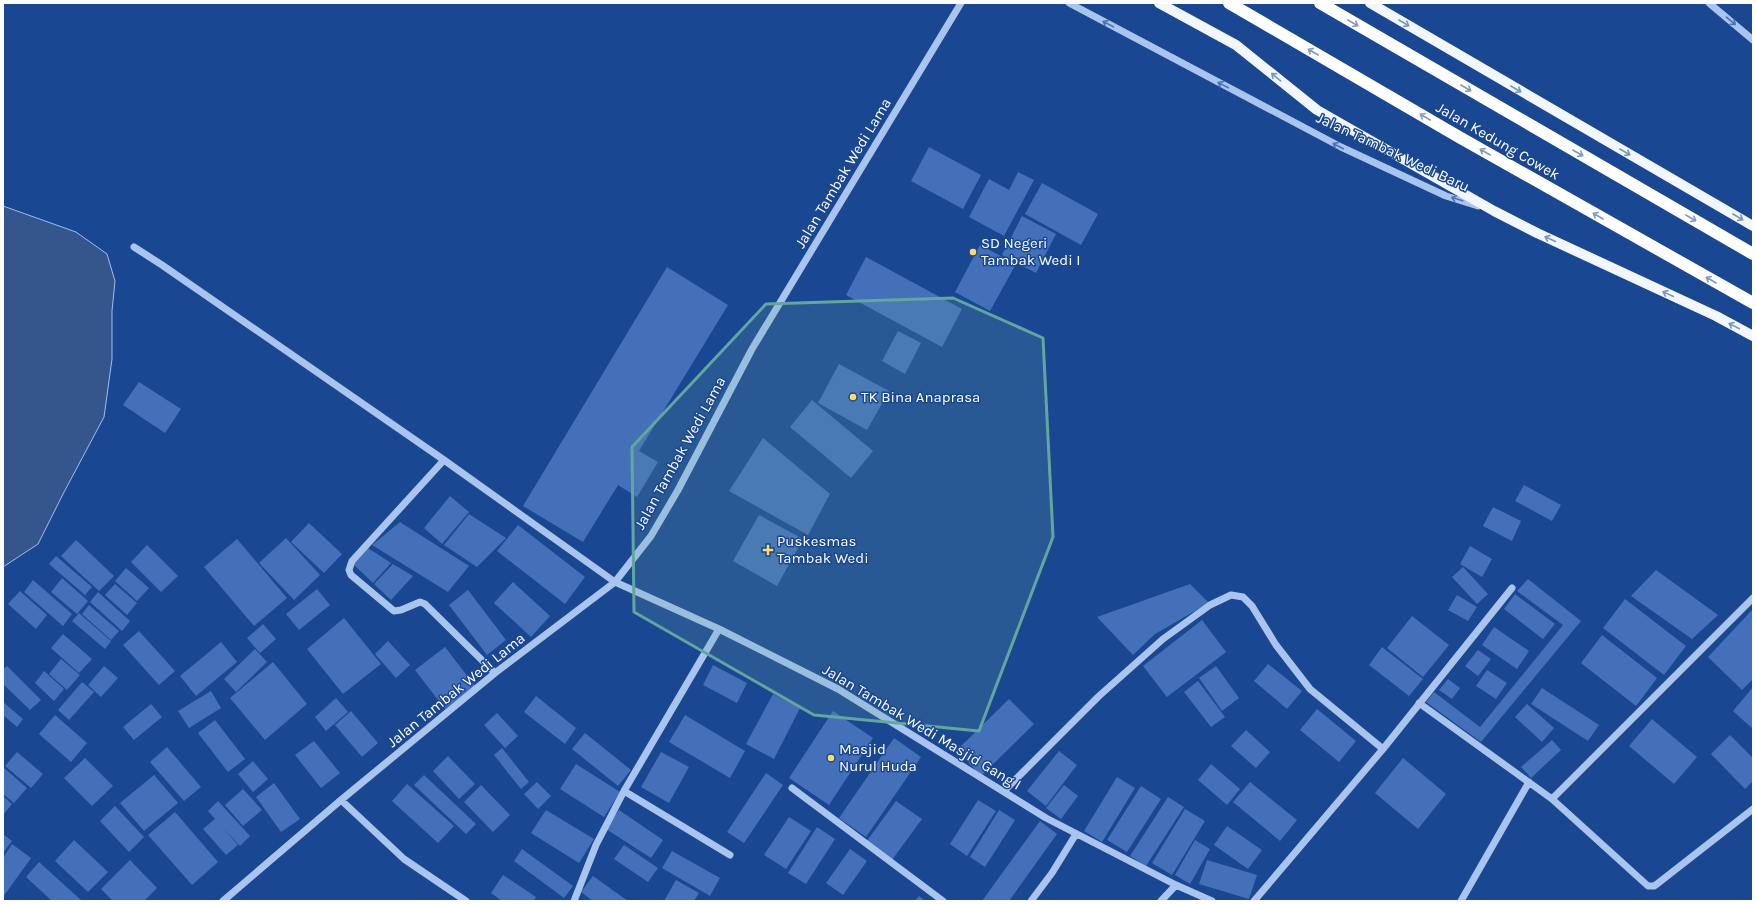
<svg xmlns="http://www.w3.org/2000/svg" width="1756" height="904" font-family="Karla,sans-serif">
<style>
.water{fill:#35568d;stroke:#9cbff1}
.building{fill:#4370b9}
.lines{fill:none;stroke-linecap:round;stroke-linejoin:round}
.minor{stroke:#a9c5ef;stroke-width:7}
.major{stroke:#f1f6ff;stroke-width:10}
.highway{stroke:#fff;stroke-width:12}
.oneway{stroke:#4c73b2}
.oneway2{stroke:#819ac2}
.oneway3{stroke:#7b96c2}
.marked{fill:#63a6a1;fill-opacity:0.2;stroke:#63a6a1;stroke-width:3;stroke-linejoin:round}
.poi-dot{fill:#ffdc67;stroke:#1a4791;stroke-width:1.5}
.labels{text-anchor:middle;stroke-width:3;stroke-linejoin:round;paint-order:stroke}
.street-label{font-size:15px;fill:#fff;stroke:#1a4791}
.poi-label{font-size:15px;fill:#fff;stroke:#1a4791;text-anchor:start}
</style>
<rect width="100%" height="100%" fill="#1a4791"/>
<path class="water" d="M3 206 76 232 107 254 115 281 112 311V359L104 417 63 494 38 544 3 567Z"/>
<path class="building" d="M929 147 981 175 963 209 911 181Z
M1018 172 1034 180 1004 236 969 217 989 179 1009 190Z
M1042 183 1098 214 1081 245 1025 214Z
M1022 216 1056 234 1036 273 1002 255Z
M980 245 1016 264 990 311 955 292Z
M866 257 962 309 942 347 846 295Z
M667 267 728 305 639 451 658 462 637 497 618 485 583 542 523 506Z
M898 331 921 343 905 374 882 361Z
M839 364 889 391 867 430 818 403Z
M139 382 181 409 165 433 123 405Z
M812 400 873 451 851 478 790 427Z
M763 438 830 494 808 535 729 491Z
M1524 485 1561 505 1552 521 1515 501Z
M450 496 469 512 442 544 424 528Z
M1493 507 1521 521 1512 541 1483 526Z
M469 514 506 538 477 567 444 545Z
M759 515 803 539 777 586 733 561Z
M400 522 469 566 448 592 372 545Z
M309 523 342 554 324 573 291 542Z
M518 525 585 577 565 604 497 551Z
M286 538 320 575 294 600 259 563Z
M237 539 287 598 254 626 204 567Z
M76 540 114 576 99 591 61 556Z
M147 545 178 576 161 592 131 562Z
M1470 546 1492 559 1482 577 1460 564Z
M368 548 391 563 373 583 353 564Z
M56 556 92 587 85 595 49 564Z
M393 564 413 576 391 600 374 584Z
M1463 567 1488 594 1477 604 1452 577Z
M126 568 149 588 137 601 115 581Z
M1656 570 1718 615 1692 639 1631 596Z
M62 578 88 601 77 614 51 592Z
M1528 579 1581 621 1481 742 1426 702 1434 692 1480 727 1563 625 1517 591Z
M33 580 72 614 63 626 24 592Z
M513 582 550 616 531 637 494 603Z
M115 584 137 603 127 615 105 595Z
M1190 584 1209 603 1155 634 1133 655 1097 617Z
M317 589 330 605 299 630 286 614Z
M468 590 506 640 487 655 449 605Z
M20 591 47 615 36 629 8 604Z
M98 592 130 621 122 631 90 602Z
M1515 594 1555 624 1543 639 1504 609Z
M1457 595 1477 607 1468 621 1448 610Z
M1625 599 1686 646 1664 675 1603 628Z
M89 605 119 631 111 640 82 614Z
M1753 609V679L1742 690 1708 657Z
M79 613 111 641 105 649 72 621Z
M1412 616 1449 645 1423 677 1387 648Z
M344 618 381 664 343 694 307 649Z
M1202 620 1226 652 1167 697 1143 666Z
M263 624 276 639 260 653 247 638Z
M1494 627 1529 651 1517 669 1482 645Z
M139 631 175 671 159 685 123 645Z
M63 634 92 659 79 673 51 648Z
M1602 635 1657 678 1636 706 1581 663Z
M388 641 410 665 396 678 375 654Z
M221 642 237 662 196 696 180 676Z
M445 647 475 686 445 709 415 670Z
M1382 647 1423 679 1409 696 1369 665Z
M255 649 267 662 236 692 224 679Z
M1478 650 1491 659 1478 676 1465 666Z
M61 659 80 675 67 690 49 674Z
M273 662 307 704 265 740 230 698Z
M1268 664 1302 691 1287 709 1254 681Z
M713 665 747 683 737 703 703 685Z
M7 666 41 700 30 710 3 684V670Z
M104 666 118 678 101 697 88 685Z
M1216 666 1239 698 1222 711 1199 678Z
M1487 670 1507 683 1496 699 1476 686Z
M44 671 64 689 54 701 35 683Z
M1448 679 1460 688 1452 699 1439 690Z
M1198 681 1225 717 1211 727 1184 692Z
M82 682 94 692 69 720 58 710Z
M1753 687V729L1733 711Z
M1542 688 1599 725 1588 741 1531 704Z
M211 691 221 708 189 728 178 711Z
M773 694 800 708 774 759 746 744Z
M536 696 576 728 565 744 524 712Z
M336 698 348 712 326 731 315 717Z
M1009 699 1034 724 981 776 957 750Z
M3 702 23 719 17 727 3 715Z
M151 704 162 717 134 740 123 727Z
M1527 704 1554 728 1542 742 1515 717Z
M1317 709 1356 741 1339 762 1300 730Z
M351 711 378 743 362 757 335 725Z
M833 711 873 738 829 805 789 778Z
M497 713 518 736 505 748 484 725Z
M55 715 87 743 71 762 39 734Z
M685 715 745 751 730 778 669 742Z
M1652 719 1697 757 1674 784 1629 746Z
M215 720 245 759 228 772 198 733Z
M1246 730 1270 752 1256 768 1231 746Z
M585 733 631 770 618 786 572 749Z
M1730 735 1753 758V781L1745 789 1711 754Z
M894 738 921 757 866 837 839 818Z
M1552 740 1561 750 1531 778 1521 767Z
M314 741 340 773 321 788 295 755Z
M167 747 201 787 184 801 150 762Z
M502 748 529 782 521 789 494 755Z
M1059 751 1077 765 1046 806 1027 791Z
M17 752 43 774 31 788 5 766Z
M661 752 689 767 669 803 641 787Z
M448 756 475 784 459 799 433 771Z
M85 758 113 786 92 806 64 778Z
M1403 758 1446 794 1418 829 1375 793Z
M253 761 268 779 253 792 238 774Z
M576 764 620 792 604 817 560 789Z
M1211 764 1240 789 1227 805 1198 780Z
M3 767 27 788 14 803 3 794Z
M766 773 783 785 744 843 727 832Z
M154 775 178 803 144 831 120 803Z
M424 775 476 824 466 834 414 785Z
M1117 777 1135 788 1102 842 1084 831Z
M537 782 551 796 538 809 524 794Z
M1250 782 1297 820 1280 841 1233 802Z
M274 783 300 819 281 832 256 797Z
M407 784 454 826 438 843 392 801Z
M481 785 510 815 493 832 464 802Z
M1064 785 1078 796 1061 819 1046 808Z
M1141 786 1161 799 1127 852 1107 840Z
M243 789 262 810 243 826 225 805Z
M3 796 12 804 3 815Z
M1168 797 1184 807 1146 866 1130 856Z
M978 800 996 811 967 856 950 844Z
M218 801 250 836 240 846 223 828 238 845 226 855 203 829 215 819 208 811Z
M896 801 922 819 892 860 866 842Z
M115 806 144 837 129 852 100 821Z
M1185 809 1205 821 1172 875 1152 863Z
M546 810 594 839 579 863 531 833Z
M619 810 663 840 651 858 606 829Z
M999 810 1015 820 985 867 970 857Z
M175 812 218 862 192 885 148 835Z
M789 817 811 831 786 869 764 855Z
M1040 821 1057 834 1009 901H982Z
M1227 826 1262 850 1248 869 1214 845Z
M817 827 835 839 806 884 788 873Z
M3 834 12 841 3 853Z
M74 840 108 872 88 892 55 861Z
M1195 840 1210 849 1190 884 1175 875Z
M12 844 31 858 3 897V858Z
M624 845 658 868 648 882 614 859Z
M522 849 573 886 564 898 514 861Z
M850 849 867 861 843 895 826 883Z
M672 851 720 878 710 896 662 868Z
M130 860 157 888 144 901H113L101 889Z
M1207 860 1257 875 1249 899 1199 884Z
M39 862 81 900 80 901H52L26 877Z
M503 875 536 897 534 901H502L491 893Z
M593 876 628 901H593L581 892Z
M676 880 699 893 694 901H664Z
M919 896 925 901H915Z"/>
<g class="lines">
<path class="minor" d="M1069 3 1341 147 1446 196 1478 206
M1709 3 1753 40
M134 247 162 265 444 460 615 582 719 629 838 689 1046 818 1176 885 1212 901
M444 460 352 561 349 570 351 575 394 611 401 610 420 602 425 604 495 673
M1419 703 1552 799 1648 886H1654L1657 884 1753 809
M792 788 943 901
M624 791 730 855
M1004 791 1099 696 1163 639 1210 605 1231 595 1243 597 1252 606 1276 645 1310 689 1383 749
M1552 799 1753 598
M341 800 404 859 466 901
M223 901 341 800 495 673 615 582 651 536 678 490 752 349 961 3
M574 901 596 845 624 791 719 629
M1031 901 1052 873 1076 834
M1161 901 1176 885
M1254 901 1383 749 1512 588
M1461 901 1529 782"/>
<path class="major" d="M1159 3 1236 45 1317 110 1494 211 1537 233 1716 316 1753 336
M1370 3 1753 226"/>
<path class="highway" d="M1229 3 1459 137 1753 303
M1320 3 1753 254"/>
</g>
<defs><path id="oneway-shaft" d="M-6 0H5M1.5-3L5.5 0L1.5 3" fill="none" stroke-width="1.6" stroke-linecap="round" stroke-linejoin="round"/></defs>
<g class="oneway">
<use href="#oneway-shaft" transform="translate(1731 21) rotate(40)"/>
<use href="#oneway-shaft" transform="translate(1108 24) rotate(-152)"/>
<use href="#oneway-shaft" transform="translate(1223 85) rotate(-152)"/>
<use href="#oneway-shaft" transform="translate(1338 146) rotate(-153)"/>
<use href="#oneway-shaft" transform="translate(1457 199) rotate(-163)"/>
</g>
<g class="oneway2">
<use href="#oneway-shaft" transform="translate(1353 23) rotate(30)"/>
<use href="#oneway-shaft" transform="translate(1313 52) rotate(-150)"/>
<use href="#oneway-shaft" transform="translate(1466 88) rotate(30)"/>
<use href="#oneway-shaft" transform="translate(1425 117) rotate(-150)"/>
<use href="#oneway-shaft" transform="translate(1485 152) rotate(-150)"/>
<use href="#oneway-shaft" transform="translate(1578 153) rotate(30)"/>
<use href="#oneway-shaft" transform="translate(1598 216) rotate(-150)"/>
<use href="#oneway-shaft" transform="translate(1691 218) rotate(30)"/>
<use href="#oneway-shaft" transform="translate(1711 280) rotate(-150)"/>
</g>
<g class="oneway3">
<use href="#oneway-shaft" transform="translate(1404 23) rotate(30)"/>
<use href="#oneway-shaft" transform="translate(1276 77) rotate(-141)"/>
<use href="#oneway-shaft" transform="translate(1516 89) rotate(30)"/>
<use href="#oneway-shaft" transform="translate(1625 152) rotate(30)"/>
<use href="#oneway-shaft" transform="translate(1738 217) rotate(30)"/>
<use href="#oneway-shaft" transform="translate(1550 239) rotate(-155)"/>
<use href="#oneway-shaft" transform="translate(1668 294) rotate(-155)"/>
<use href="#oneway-shaft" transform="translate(1734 326) rotate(-152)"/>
</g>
<path class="marked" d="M953 298 1043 338 1053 537 979 731 814 715 634 612 632 447 766 304Z"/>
<g class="poi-dot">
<circle cx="973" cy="252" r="4"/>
<circle cx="853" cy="397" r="4"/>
<path d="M766 544h4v4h4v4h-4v4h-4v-4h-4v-4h4z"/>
<circle cx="831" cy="758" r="4"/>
</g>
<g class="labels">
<g class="street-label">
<text transform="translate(1498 141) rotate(30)" y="5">Jalan Kedung Cowek</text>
<text transform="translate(1393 152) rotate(25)" y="5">Jalan Tambak Wedi Baru</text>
<text transform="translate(843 173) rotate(-59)" y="5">Jalan Tambak Wedi Lama</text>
<text transform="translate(680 453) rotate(-61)" y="5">Jalan Tambak Wedi Lama</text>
<text transform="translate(456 690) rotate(-39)" y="5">Jalan Tambak Wedi Lama</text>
<text transform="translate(922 727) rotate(31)" y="5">Jalan Tambak Wedi Masjid Gang I</text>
</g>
<g class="poi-label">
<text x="981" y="248">SD Negeri<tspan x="981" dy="17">Tambak Wedi I</tspan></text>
<text x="861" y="402">TK Bina Anaprasa</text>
<text x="777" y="546">Puskesmas<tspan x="777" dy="17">Tambak Wedi</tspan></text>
<text x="839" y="754">Masjid<tspan x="839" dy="17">Nurul Huda</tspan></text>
</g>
</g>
<rect width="1756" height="904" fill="none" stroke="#ffffff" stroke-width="8"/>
</svg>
